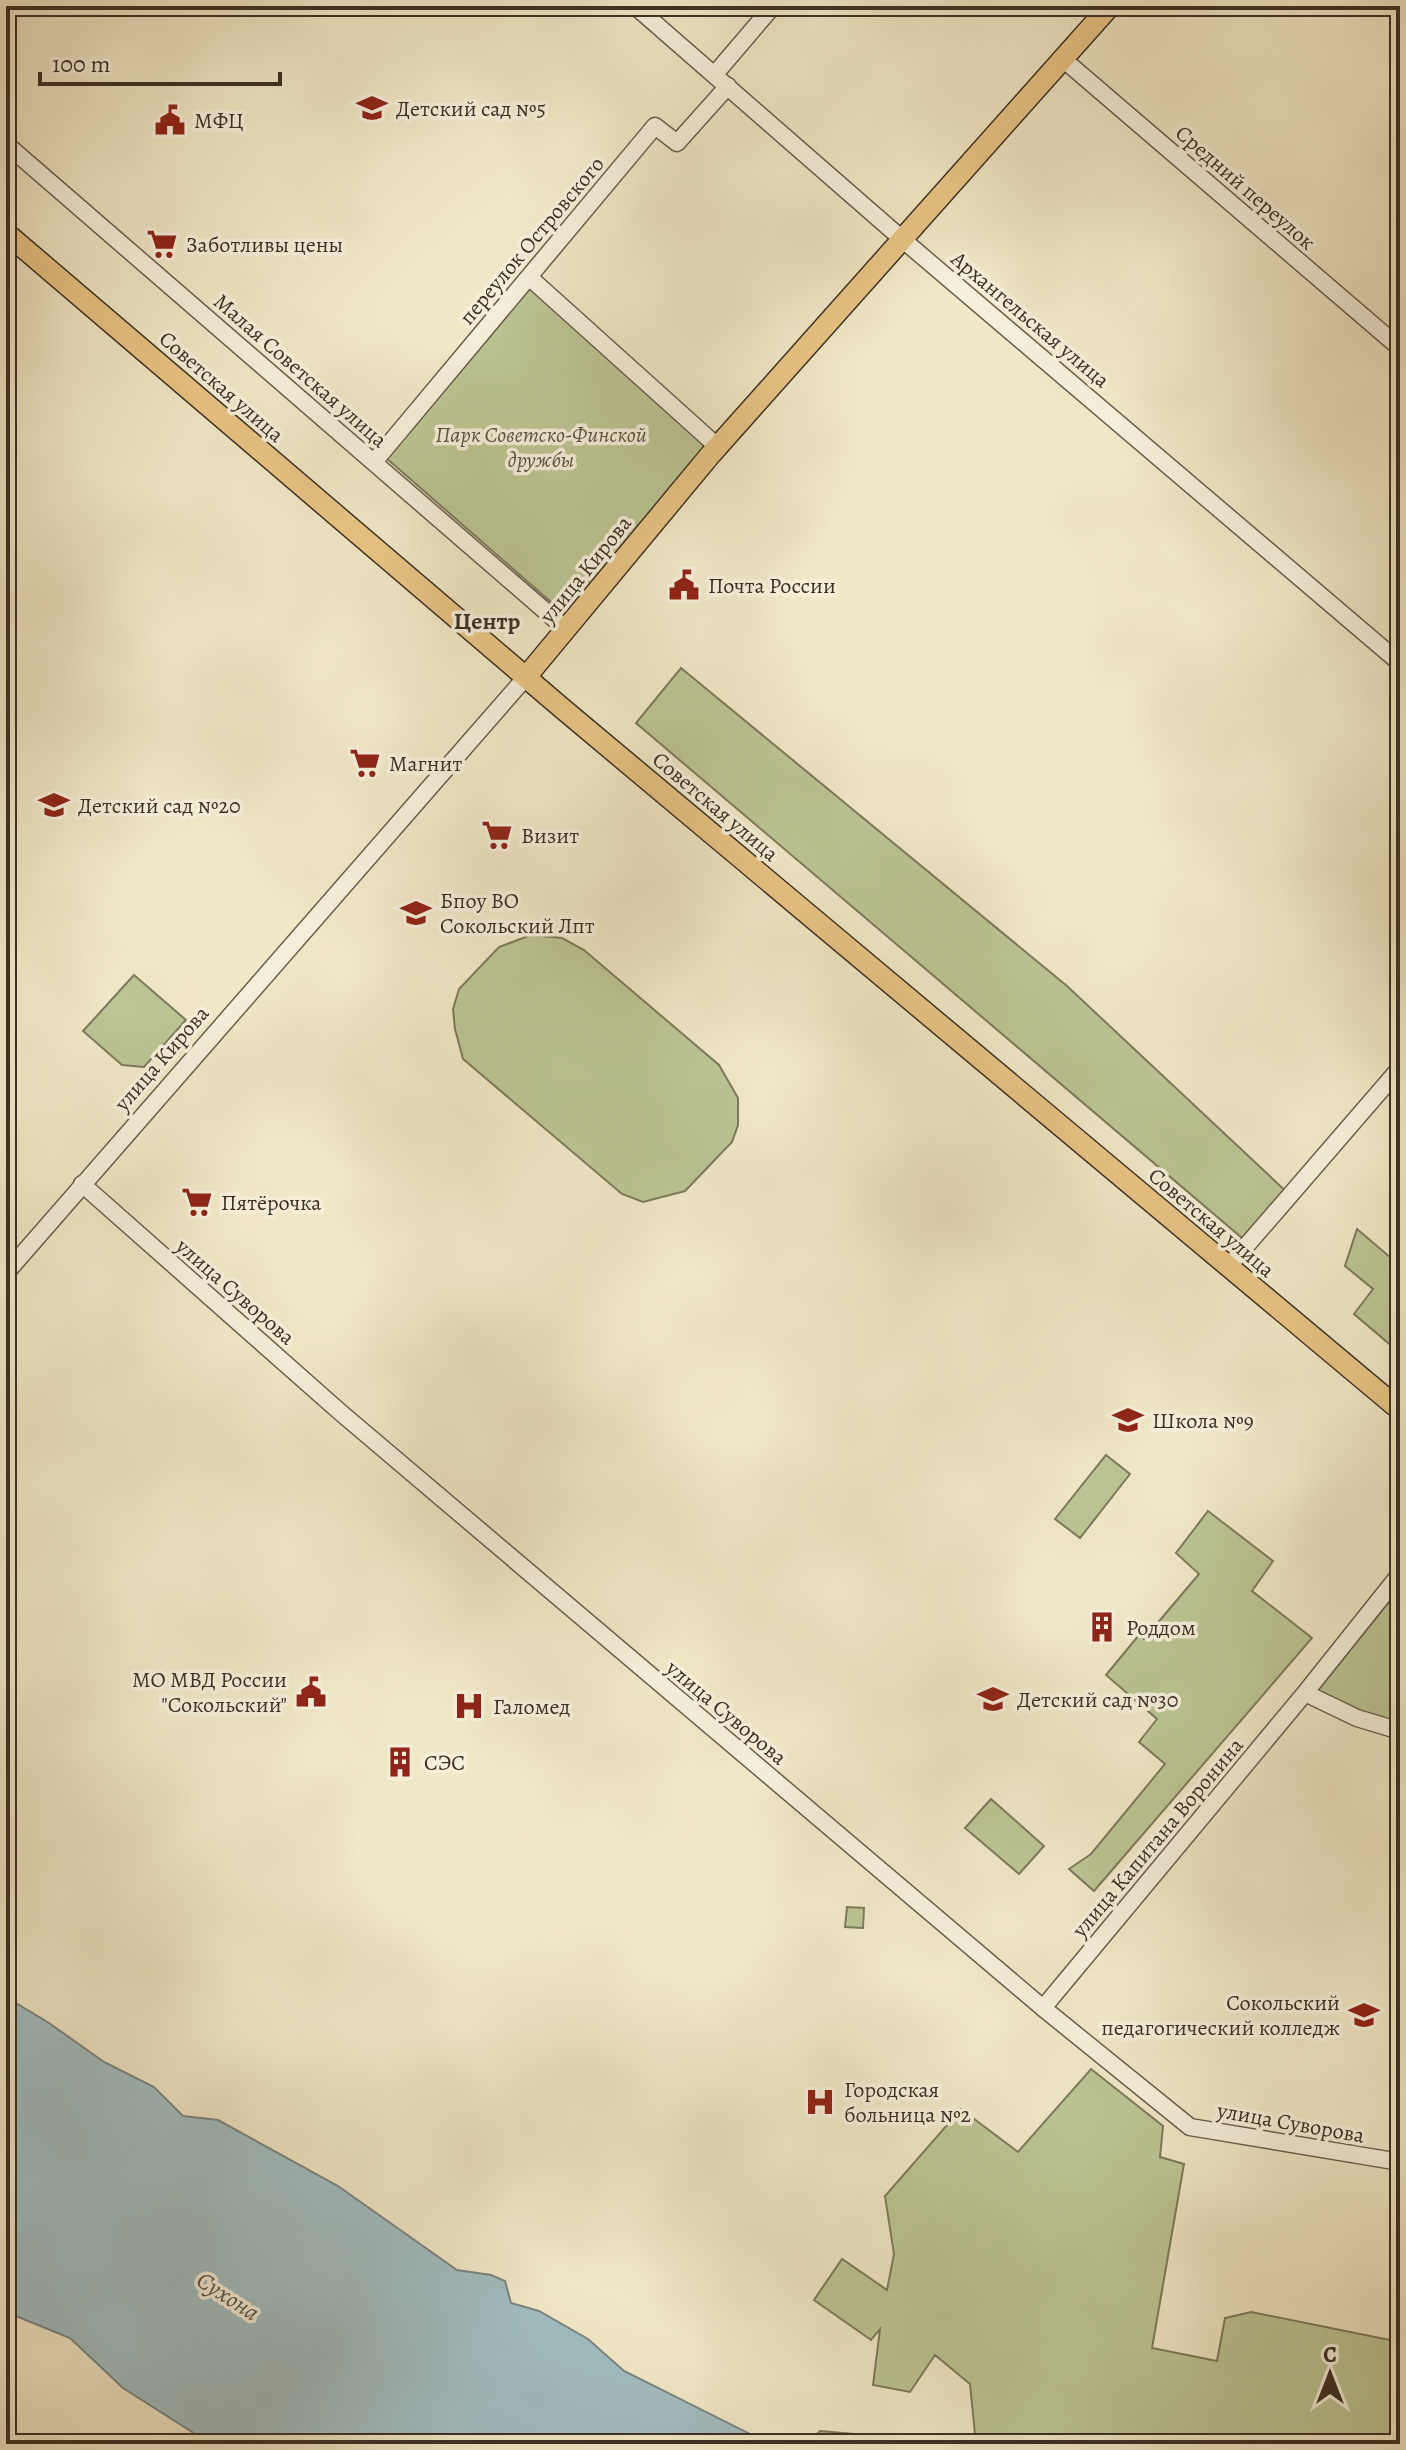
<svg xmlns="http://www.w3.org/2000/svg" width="1406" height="2450" font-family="Alegreya,serif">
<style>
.green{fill:#bcc594;stroke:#7c7a5c;stroke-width:2}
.water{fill:#a1bdc1;stroke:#798583;stroke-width:2}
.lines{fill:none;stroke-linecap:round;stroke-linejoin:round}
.minor-casing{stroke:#695e4e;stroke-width:19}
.major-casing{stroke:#3c3025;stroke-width:23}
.minor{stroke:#f6f0db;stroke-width:16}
.major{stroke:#e8c484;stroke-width:20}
.labels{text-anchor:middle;stroke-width:7;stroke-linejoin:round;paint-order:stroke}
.poi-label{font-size:22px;fill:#3c3025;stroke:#f6f0db;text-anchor:start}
.street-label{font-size:22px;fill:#3c3025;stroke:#f6f0db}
.park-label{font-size:22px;font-style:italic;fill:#5c5541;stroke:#f6f0db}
.neighbourhood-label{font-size:24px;font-weight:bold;fill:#3c3025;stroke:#f6f0db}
.water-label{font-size:24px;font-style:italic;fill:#55534c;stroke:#f6f0db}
</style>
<rect width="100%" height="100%" fill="#f1e8c7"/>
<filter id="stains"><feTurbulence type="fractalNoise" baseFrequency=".0025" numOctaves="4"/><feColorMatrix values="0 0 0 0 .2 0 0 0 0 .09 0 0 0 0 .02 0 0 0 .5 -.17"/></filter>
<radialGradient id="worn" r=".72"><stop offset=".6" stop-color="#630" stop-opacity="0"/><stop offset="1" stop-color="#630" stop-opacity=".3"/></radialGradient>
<path class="green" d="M532 285 705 446 567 616 385 457Z
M681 668 1067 986 1290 1195 1248 1243 636 723Z
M531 935 562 938 584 950 719 1065 738 1098V1125L732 1142 685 1191 643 1202 622 1194 463 1059 455 1029 453 1009 459 989 499 947Z
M134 975 186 1020 144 1067 122 1065 83 1031Z
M1357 1229 1391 1258 1400 1249V1353L1354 1314 1373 1289 1345 1266Z
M1106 1455 1130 1474 1080 1538 1055 1519Z
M1208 1511 1273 1561 1252 1591 1312 1638 1094 1891 1069 1869 1091 1854 1165 1764 1139 1742 1157 1719 1106 1675 1139 1635 1144 1639 1199 1574 1176 1553Z
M1400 1588V1726L1359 1713 1318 1690Z
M991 1799 1044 1846 1019 1874 965 1828Z
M847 1907 864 1908 863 1928 845 1927Z
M1091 2069 1163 2126 1160 2157 1184 2164 1152 2348 1217 2361 1225 2318 1251 2312 1400 2342V2444H976L970 2384 935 2355 910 2392 873 2385 880 2329 871 2340 814 2300 842 2259 887 2290 894 2254 885 2196 961 2109 1018 2152Z
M820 2431 969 2444H807Z"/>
<path class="water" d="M6 1997 49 2023 104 2062 154 2087 183 2116 218 2120 338 2186 457 2270 491 2275 505 2281 511 2303 539 2311 588 2339 624 2371 770 2444H211L123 2388 70 2338 6 2312Z"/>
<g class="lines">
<g class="minor-casing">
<path id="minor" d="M635 6 902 239 1400 663
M1391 6 1400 14
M1063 59 1400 348
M715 74 773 6
M6 144 566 629
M529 277 718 447
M374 462 655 126 677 143 728 86
M82 1184 340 1412 1043 2008 1190 2127 1400 2162
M1228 1267 1400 1068
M6 1273 526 677
M1305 1693 1357 1718 1400 1731
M1043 2008 1305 1693 1400 1574"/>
</g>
<g class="major-casing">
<path id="major" d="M6 233 563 709 1400 1410
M526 677 711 454 1110 6"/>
</g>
<use href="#minor" class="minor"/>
<use href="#major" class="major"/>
</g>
<defs>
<g id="school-bare" transform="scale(2.4)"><path d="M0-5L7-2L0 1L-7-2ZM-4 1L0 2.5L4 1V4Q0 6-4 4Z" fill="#8f2418" stroke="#f6f0db" stroke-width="2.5" paint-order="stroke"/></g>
<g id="civic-bare" transform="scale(2.4)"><path d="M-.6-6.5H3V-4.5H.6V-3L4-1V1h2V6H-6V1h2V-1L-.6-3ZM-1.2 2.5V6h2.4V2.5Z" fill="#8f2418" stroke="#f6f0db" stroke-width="2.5" paint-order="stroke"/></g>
<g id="supermarket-bare" transform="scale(2.4)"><path d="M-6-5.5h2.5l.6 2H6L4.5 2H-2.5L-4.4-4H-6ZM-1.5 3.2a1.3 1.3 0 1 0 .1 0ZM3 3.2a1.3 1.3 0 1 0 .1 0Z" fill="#8f2418" stroke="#f6f0db" stroke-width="2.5" paint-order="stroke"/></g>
<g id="university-bare" transform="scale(2.4)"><path d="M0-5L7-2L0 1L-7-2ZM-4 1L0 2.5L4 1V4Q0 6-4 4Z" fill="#8f2418" stroke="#f6f0db" stroke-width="2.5" paint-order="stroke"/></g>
<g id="building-bare" transform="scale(2.4)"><path d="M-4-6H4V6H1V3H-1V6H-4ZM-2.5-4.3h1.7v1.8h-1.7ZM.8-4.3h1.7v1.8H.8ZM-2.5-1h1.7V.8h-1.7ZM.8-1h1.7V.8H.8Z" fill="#8f2418" stroke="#f6f0db" stroke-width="2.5" paint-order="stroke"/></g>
<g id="hospital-bare" transform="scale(2.4)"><path d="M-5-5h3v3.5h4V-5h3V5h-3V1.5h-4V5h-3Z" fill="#8f2418" stroke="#f6f0db" stroke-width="2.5" paint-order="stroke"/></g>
</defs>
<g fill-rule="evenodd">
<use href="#school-bare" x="372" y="108"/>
<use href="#civic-bare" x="170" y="120"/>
<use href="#supermarket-bare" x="162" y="244"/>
<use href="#civic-bare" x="684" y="585"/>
<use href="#supermarket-bare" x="365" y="763"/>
<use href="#school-bare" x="54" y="805"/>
<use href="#supermarket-bare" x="497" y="835"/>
<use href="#university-bare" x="416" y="913"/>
<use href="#supermarket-bare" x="197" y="1202"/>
<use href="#school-bare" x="1128" y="1420"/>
<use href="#building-bare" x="1102" y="1627"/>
<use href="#civic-bare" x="311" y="1692"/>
<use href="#school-bare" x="993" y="1699"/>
<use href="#hospital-bare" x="469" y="1706"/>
<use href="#building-bare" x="400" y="1762"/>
<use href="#university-bare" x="1364" y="2015"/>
<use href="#hospital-bare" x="820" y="2102"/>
</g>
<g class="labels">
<g class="poi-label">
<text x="396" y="116">Детский сад №5</text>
<text x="194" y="128">МФЦ</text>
<text x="186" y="252">Заботливы цены</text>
<text x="708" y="593">Почта России</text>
<text x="389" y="771">Магнит</text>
<text x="78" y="813">Детский сад №20</text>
<text x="521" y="843">Визит</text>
<text x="440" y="908">Бпоу ВО<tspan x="440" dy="25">Сокольский Лпт</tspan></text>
<text x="221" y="1210">Пятёрочка</text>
<text x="1152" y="1428">Школа №9</text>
<text x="1126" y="1635">Роддом</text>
<text x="287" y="1687" text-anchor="end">МО МВД России<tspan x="287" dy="25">"Сокольский"</tspan></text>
<text x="1017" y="1707">Детский сад №30</text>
<text x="493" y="1714">Галомед</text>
<text x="424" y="1770">СЭС</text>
<text x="1340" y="2010" text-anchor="end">Сокольский<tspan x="1340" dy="25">педагогический колледж</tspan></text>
<text x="844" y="2097">Городская<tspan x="844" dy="25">больница №2</tspan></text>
</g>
<g class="street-label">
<text transform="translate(1246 187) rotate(41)" y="8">Средний переулок</text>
<text transform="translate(531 240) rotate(-50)" y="8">переулок Островского</text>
<text transform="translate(1031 319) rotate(40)" y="8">Архангельская улица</text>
<text transform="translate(301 370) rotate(41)" y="8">Малая Советская улица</text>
<text transform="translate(222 386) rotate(41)" y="8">Советская улица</text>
<text transform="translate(585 569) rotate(-51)" y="8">улица Кирова</text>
<text transform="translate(716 806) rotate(40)" y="8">Советская улица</text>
<text transform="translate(161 1058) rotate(-49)" y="8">улица Кирова</text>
<text transform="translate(1212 1222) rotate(40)" y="8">Советская улица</text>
<text transform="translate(236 1291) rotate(41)" y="8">улица Суворова</text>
<text transform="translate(727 1712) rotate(40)" y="8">улица Суворова</text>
<text transform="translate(1157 1837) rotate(-50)" y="8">улица Капитана Воронина</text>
<text transform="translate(1291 2122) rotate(10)" y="8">улица Суворова</text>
</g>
<g class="park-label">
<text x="541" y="442">Парк Советско-Финской<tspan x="541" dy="25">дружбы</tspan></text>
</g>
<g class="neighbourhood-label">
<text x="487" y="629">Центр</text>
</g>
<g class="water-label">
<text transform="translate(228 2296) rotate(33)" y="8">Сухона</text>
</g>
</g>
<rect width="1406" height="2450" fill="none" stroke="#f1e8c7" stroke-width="32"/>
<rect x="8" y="8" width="1390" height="2434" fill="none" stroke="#3c3025" stroke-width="4"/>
<rect x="16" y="16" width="1374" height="2418" fill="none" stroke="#3c3025" stroke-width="2"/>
<g transform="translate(1330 2374)" stroke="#f6f0db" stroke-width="6" paint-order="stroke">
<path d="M0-6L14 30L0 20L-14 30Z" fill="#3c3025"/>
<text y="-12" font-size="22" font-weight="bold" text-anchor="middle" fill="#3c3025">С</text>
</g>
<path d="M40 72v12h240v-12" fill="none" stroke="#3c3025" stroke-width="4"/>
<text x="52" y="72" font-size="24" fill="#3c3025" stroke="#f6f0db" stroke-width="6" paint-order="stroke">100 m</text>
<rect width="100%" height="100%" filter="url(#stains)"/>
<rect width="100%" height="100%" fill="url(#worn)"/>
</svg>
